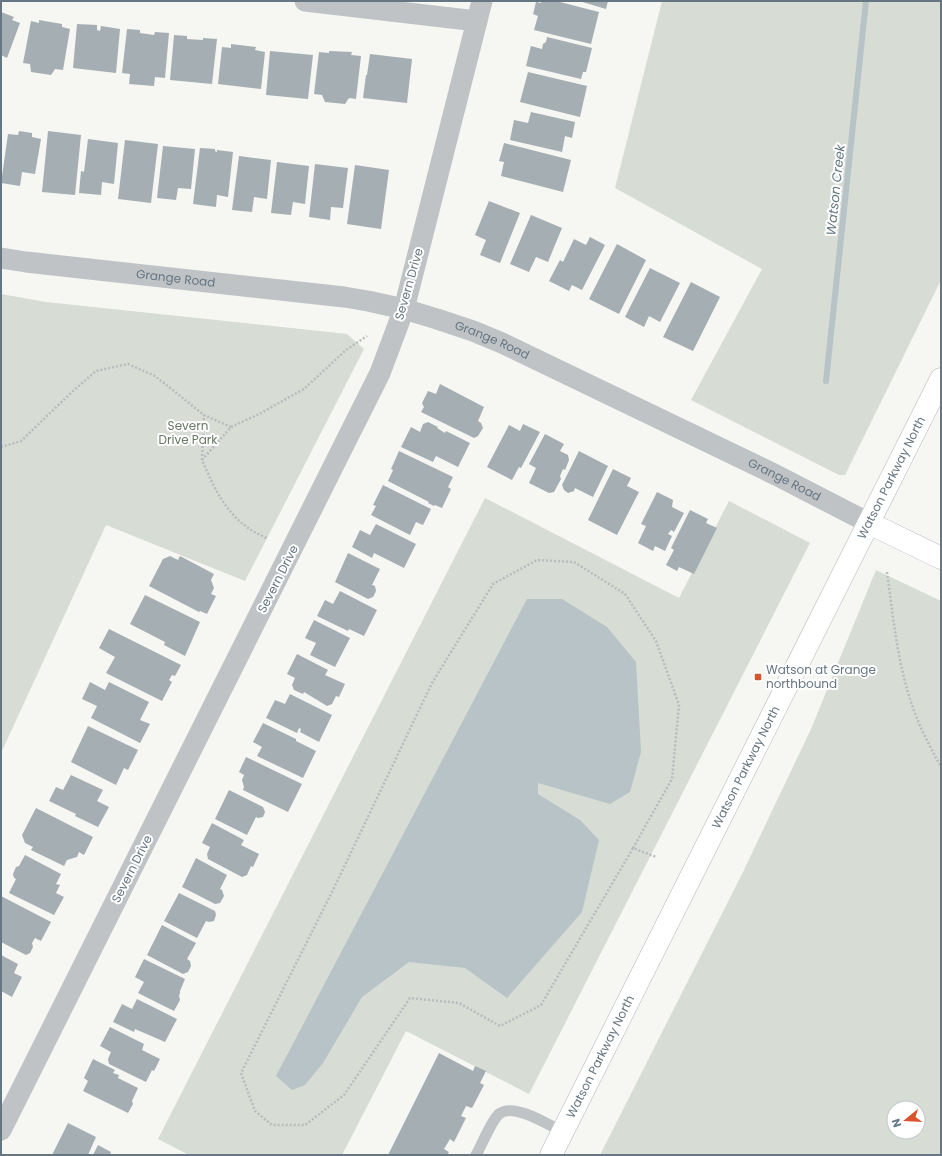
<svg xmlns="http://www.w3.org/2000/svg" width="942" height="1156" font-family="Poppins,sans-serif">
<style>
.green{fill:#d7dcd4;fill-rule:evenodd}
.water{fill:#b8c3c7}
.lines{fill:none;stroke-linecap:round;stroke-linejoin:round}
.stream{stroke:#b8c3c7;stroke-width:6}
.building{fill:#a5aeb3}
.secondary-casing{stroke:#b1b7bb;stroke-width:23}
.path{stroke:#b9bcbe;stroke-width:2.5;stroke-dasharray:2 2;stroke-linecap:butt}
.lane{stroke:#bfc3c6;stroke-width:11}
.street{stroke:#bfc3c6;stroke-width:21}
.secondary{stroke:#fff;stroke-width:22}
.poi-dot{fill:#da532e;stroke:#fff;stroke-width:1.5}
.labels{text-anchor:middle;stroke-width:4;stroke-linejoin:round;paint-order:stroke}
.street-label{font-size:12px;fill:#667682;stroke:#fff}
.park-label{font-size:12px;fill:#697965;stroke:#fff}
.poi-label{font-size:12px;fill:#667682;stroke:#fff;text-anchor:start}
.water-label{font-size:13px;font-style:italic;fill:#62777f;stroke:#fff}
</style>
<rect width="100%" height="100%" fill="#f6f6f2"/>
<path class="green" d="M662 1H941V280L845 475H839L691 400 762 269 615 188Z
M1 294 46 302 347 334 364 349 245 581 106 525 1 753Z
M485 498 679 598 729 501 810 543 529 1094 406 1031 342 1155H189L158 1139Z
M876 570 941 601V1155H600L743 872 811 729ZM894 1108H918V1132H894Z"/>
<path class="water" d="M527 599H562L607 627 636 662 641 752 630 792 610 804 538 783V794L580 820 599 840 582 912 507 998 465 968 409 962 362 997 323 1063 305 1085 292 1090 276 1076Z"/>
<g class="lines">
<path class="stream" d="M826 381 866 1"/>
</g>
<path class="building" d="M541 1H556L599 12 591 44 534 30 538 16 533 14 536 2 541 3Z
M579 1H608L606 9Z
M1 12 14 17 12 20 20 23 7 58 1 55Z
M39 20 62 24V27L70 29 63 70 55 69 51 75 31 72 30 64 23 63 31 21 39 23Z
M77 24 97 25V30L100 31 101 26 120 29 116 73 73 68Z
M127 29 140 30V33L154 35 155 32 169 33 165 78 155 77 154 86 129 84 130 74 122 73Z
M174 35 187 36V39L203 40V38L217 39 212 84 170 80Z
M547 37 592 48 586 72H583L581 79 526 66 531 46 542 49 543 44 546 42Z
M231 44 256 47 255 50 265 52 261 89 218 84 222 47 231 48Z
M270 51 313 55 308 99 266 95Z
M329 51 352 52 351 55 361 56 356 99 349 98 345 104 325 102 322 95 314 94 319 52 329 53Z
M370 54 412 59 407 103 363 98 366 75H367Z
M528 72 587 86 580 117 520 102Z
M531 112 575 122 572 138 565 136 562 152 510 140 514 120 528 123Z
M19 131 32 133V137L41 139 35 174 22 172 20 186 1 183 8 134 18 135Z
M48 131 81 135 75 195 42 192Z
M88 139 118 143 114 184 102 182 101 195 79 193 81 171 84 172Z
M125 140 158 144 151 203 118 199Z
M504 143 571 160 563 192 501 176 504 162 499 161Z
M163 146 195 149 191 189 178 188 176 200 157 198Z
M200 148 215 149V151L217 152V150L233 152 228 197 217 195 216 207 193 204Z
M239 156 271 160 267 199 254 197 252 212 232 210Z
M277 162 309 166 305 204 293 202 291 215 271 213Z
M315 164 348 168 343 208 331 207 330 220 309 217Z
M355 165 389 170 381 229 347 224Z
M489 201 520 213 500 263 480 255 486 240 475 235Z
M531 215 562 228 548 262 536 257 529 272 510 264Z
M590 237 605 245 582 290 572 285 569 291 549 281 560 260 563 262 574 239 586 245Z
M617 244 646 260 619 314 589 299Z
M650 268 680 283 660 322 649 316 644 327 625 317Z
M691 282 720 297 693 351 663 337Z
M440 384 484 407 478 421 481 423 483 428 478 436 474 438 421 412 424 407 422 403 428 391 436 394Z
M428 422 438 427 437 428 445 433 446 431 470 443 458 467 436 456 433 462 401 447 411 427 420 432 423 424Z
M523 424 540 432 521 468 519 467 512 480 487 467 509 425 520 431Z
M545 434 564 444 560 451 568 455 569 460 565 470 563 469 560 476 561 479 554 492 549 493 529 483 536 468 529 464Z
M399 451 453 477 448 487 451 489 442 508 435 505 434 506 428 503 429 502 388 481 393 470 391 469Z
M579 451 608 466 593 497 575 488 574 491 568 493 564 490 562 485Z
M613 469 631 478 627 486 639 492 617 535 588 520Z
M383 485 431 509 423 525 416 522 410 535 371 515 376 506 373 505Z
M657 492 673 500 672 507 684 513 674 532 671 530 668 534 672 536 665 551 655 546 653 551 638 543 646 526 641 524Z
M690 510 708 519 706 523 717 528 694 574 679 567 677 571 666 565 674 550 671 548Z
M376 524 416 544 404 568 374 553 372 558 352 547 360 530 370 535Z
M348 553 380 569 372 585 375 586 376 591 373 597 368 599 335 582Z
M170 556 178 560 180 556 214 574 211 580 214 588 211 594 216 596 207 614 200 611 199 612 149 586 163 559Z
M340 591 377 610 364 636 349 629 348 631 317 616 325 600 333 604Z
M145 595 200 622 185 656 164 645 165 642 130 624Z
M314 620 350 638 335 667 310 655 316 643 305 638Z
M109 629 181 665 175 676 172 675 169 680 172 682 162 701 106 673 115 657 99 648Z
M297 654 328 670 325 675 345 684 339 697 336 696 332 704 327 706 304 692 303 694 294 690 292 685 295 678 287 674Z
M90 682 105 690 109 682 149 702 140 720 150 724 140 743 91 718 97 706 82 699Z
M290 694 332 715 319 742 300 732 301 729 299 728 297 733 266 718 275 700 285 704Z
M263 723 296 739V741L316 751 303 778 257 756 262 747 253 742Z
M88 726 138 750 128 770 124 768 116 785 71 762Z
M246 757 302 784 288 812 243 790 244 787 242 780 244 775 239 772Z
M71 775 103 790 97 801 109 807 98 827 75 816 76 814 49 801 56 787 63 790Z
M229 790 263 807 265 812 263 817 258 818 256 817 247 835 215 819Z
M36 808 93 837 84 855 79 852 77 857 67 860 64 866 31 850 33 847 25 843 22 835Z
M212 823 244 840 241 845 259 854 253 867 251 866 247 875 242 877 208 859 207 854 210 847 202 843Z
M25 855 61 874 56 884 60 885 56 893 64 897 54 915 9 893 16 879 14 878 13 874 16 867 19 866Z
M196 858 227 875 220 889 222 890 224 896 220 903 215 904 182 887Z
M179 893 215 911 216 915 214 921 209 922 206 921 197 938 164 921Z
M1 896 51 922 41 941 35 938 32 943 33 947 30 953 26 955 1 942Z
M162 925 196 943 187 959 190 961 191 966 188 972 183 974 147 955Z
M1 955 18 964 14 973 22 977 12 997 1 991Z
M144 959 185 979 180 991V993L179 996 180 1000 174 1011 138 993 144 982 135 977Z
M137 999 177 1019 165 1042 135 1029 134 1032 113 1022 122 1004 132 1009Z
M110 1027 144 1044 142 1050 160 1059 154 1071 152 1070 146 1082 109 1064 108 1059 111 1052 100 1046Z
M439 1053 473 1071 475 1066 486 1071 480 1083 484 1085 472 1108 466 1106 461 1116 466 1118 454 1142 450 1139 444 1149 449 1152 447 1155H388Z
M93 1059 115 1070 113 1073 119 1075 118 1078 138 1088 132 1101 133 1104 128 1113 83 1091 88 1081 84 1078Z
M68 1123 96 1137 88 1155H52Z
M98 1145 111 1152 110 1155H93Z"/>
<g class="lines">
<g class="secondary-casing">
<g id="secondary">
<path d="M869 523 941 558"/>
<path id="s2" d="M551 1155 941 379"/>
</g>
</g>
<path class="path" d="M231 427 259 414 304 389 346 350 367 336
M1 447 21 441 73 391 96 371 128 364 155 376 204 415 231 427 202 460C213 485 224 511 247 527 253 532 261 535 268 539
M202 460 204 415
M887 572C895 631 900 691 929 744 933 752 936 759 941 766
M633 848 672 779 679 705 656 641 625 594 574 562 537 560 493 584 432 683 334 888 241 1073 255 1111 272 1125H305L344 1095 410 998 459 1003 500 1026 541 1005 633 848 656 857"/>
<path class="lane" d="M476 1155C482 1145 491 1121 499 1114 513 1102 549 1125 563 1132"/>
<g class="street">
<path d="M305 1 477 21"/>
<path id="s1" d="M1 258 26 262 344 297 368 301 404 309 437 319 473 331 502 343 776 475 869 523"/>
<path d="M1 1130 380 373 404 309 482 1"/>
</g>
<use href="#secondary" class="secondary"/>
</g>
<rect class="poi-dot" x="754" y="673" width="8" height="8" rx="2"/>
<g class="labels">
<g class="street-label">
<text dy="4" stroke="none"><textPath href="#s1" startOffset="176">Grange Road</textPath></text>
<text transform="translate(409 284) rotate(-74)" y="4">Severn Drive</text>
<text dy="4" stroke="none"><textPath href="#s1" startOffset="500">Grange Road</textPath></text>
<text dy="4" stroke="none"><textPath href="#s2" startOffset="758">Watson Parkway North</textPath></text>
<text dy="4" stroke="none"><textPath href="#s1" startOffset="824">Grange Road</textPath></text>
<text transform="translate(278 579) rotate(-63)" y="4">Severn Drive</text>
<text dy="4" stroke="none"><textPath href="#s2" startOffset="434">Watson Parkway North</textPath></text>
<text transform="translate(132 869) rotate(-63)" y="4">Severn Drive</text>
<text dy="4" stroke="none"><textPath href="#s2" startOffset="110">Watson Parkway North</textPath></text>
</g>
<g class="park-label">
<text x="188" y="430">Severn<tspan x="188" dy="14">Drive Park</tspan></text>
</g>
<g class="poi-label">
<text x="766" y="674">Watson at Grange<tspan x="766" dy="14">northbound</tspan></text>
</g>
<g class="water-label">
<text transform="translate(835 190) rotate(-84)" y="5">Watson Creek</text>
</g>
</g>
<rect width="942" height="1156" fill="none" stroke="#667682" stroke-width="4"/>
<g transform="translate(906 1120) rotate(252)"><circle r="19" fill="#ffffff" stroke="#c2c8cd"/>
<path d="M0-3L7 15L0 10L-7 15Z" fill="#da532e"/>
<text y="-6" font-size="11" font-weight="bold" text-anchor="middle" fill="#667682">N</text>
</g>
</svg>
